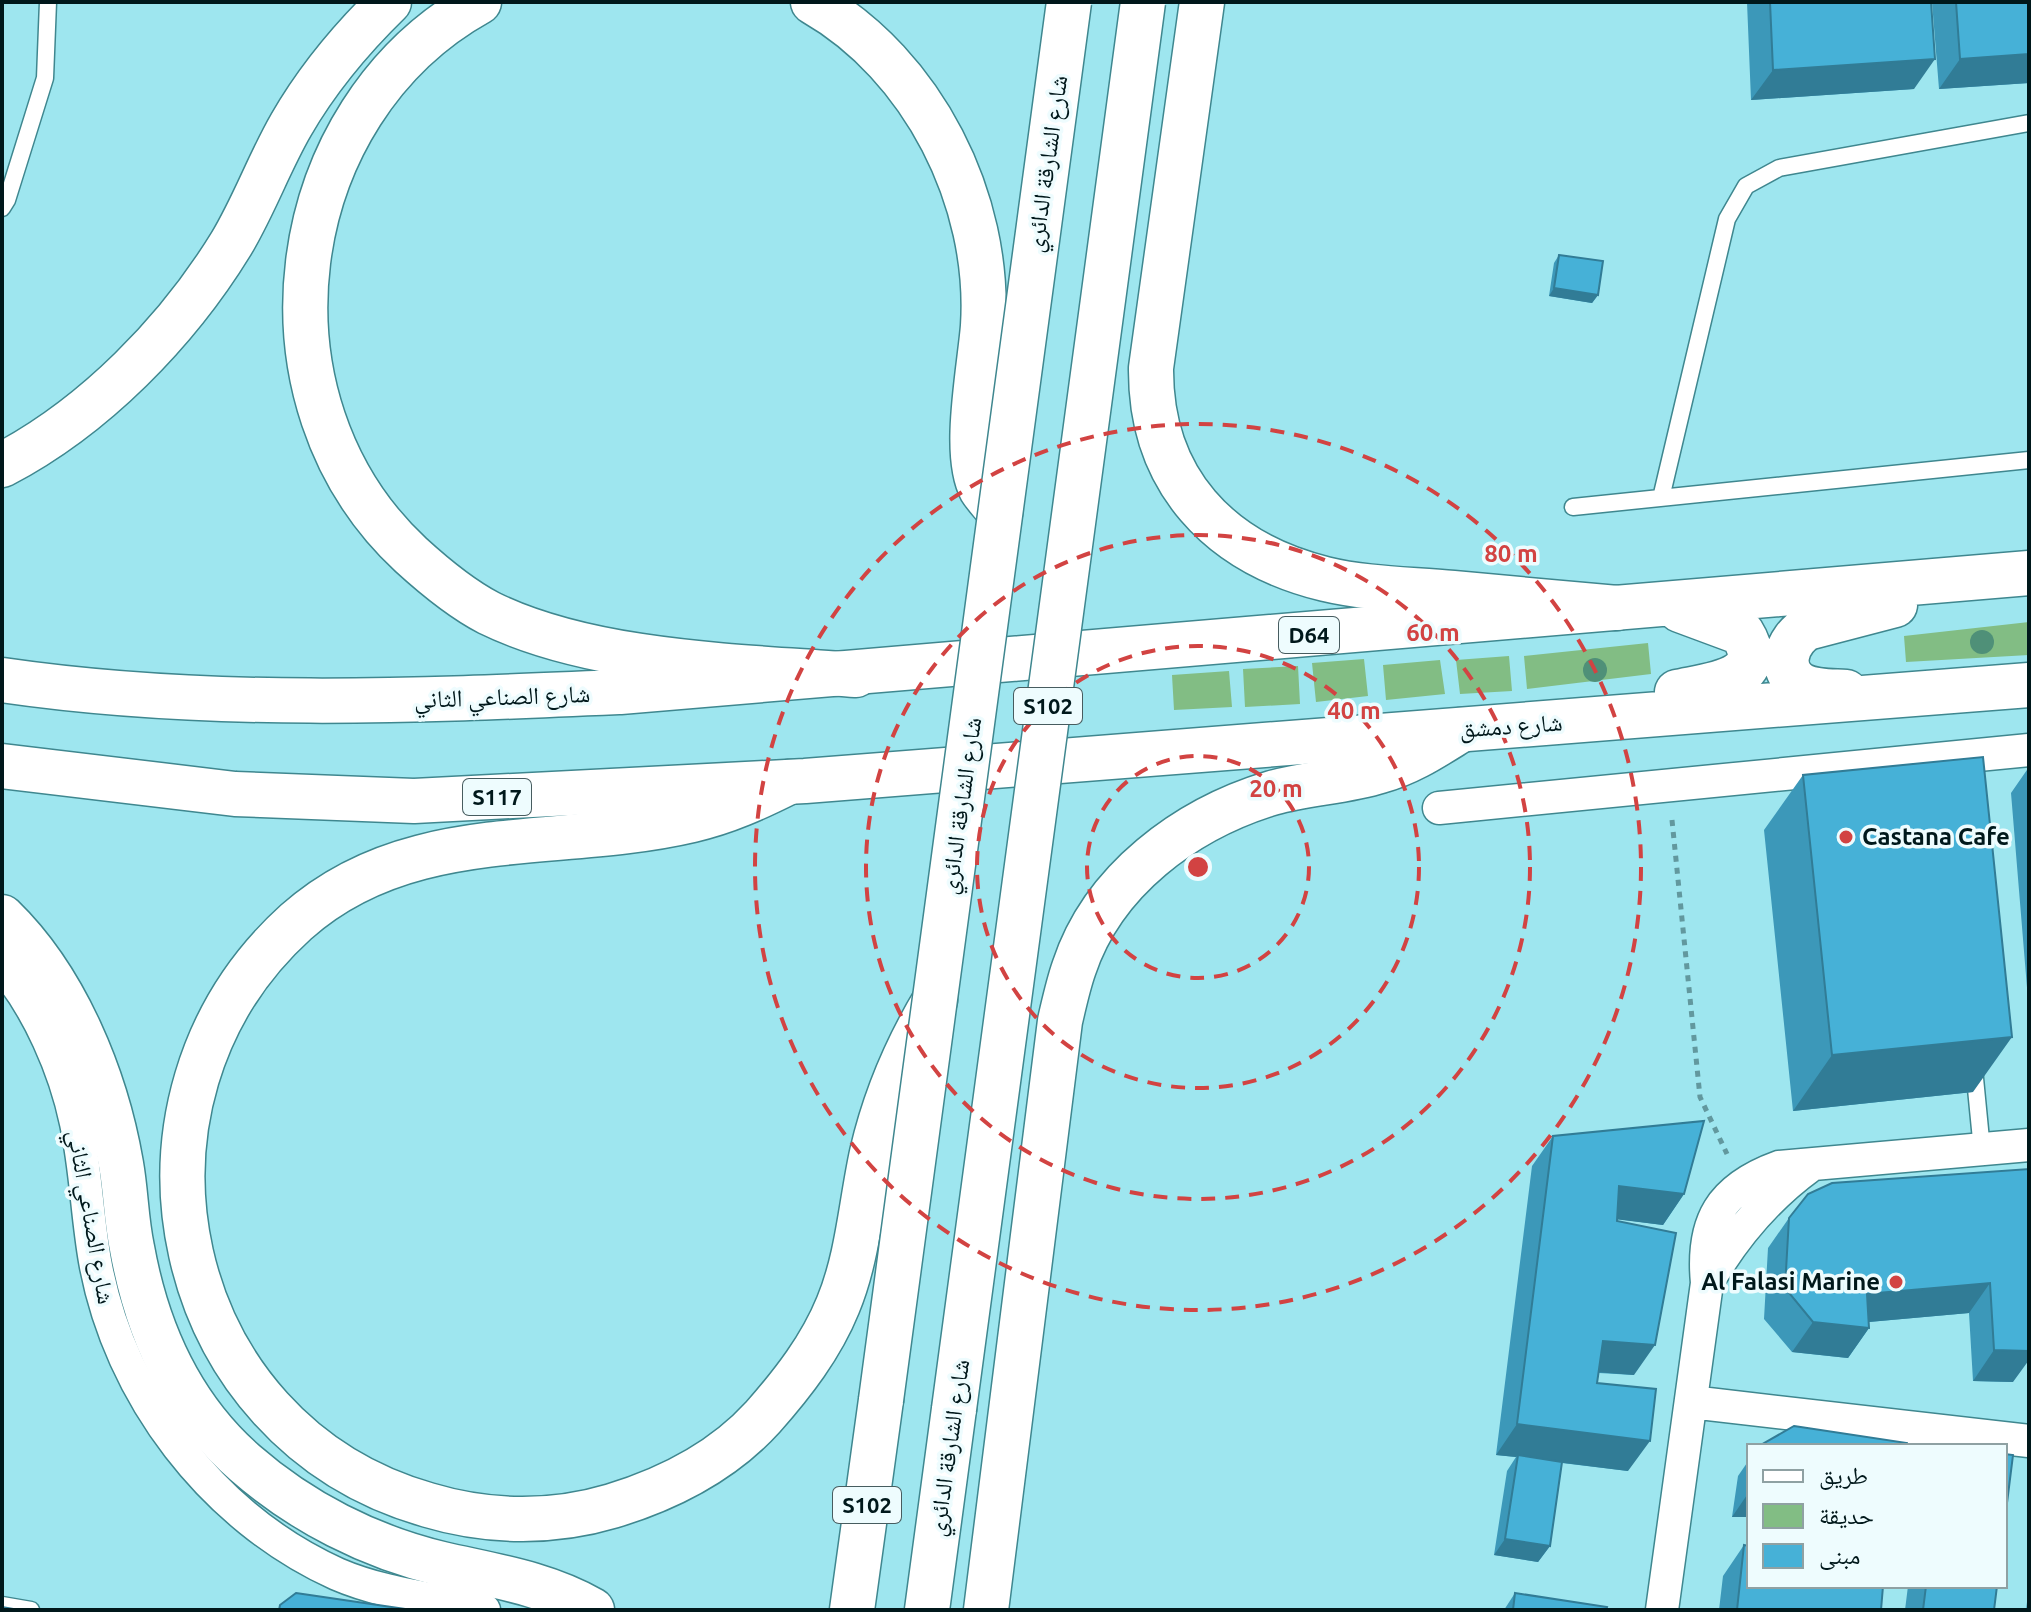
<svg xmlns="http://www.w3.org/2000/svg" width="2031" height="1612" font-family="Ubuntu,'Noto Naskh Arabic',sans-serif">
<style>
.green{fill:#82bd84}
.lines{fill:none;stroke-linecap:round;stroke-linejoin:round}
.service-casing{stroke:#3f878f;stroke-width:19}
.minor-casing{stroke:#3f878f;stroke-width:35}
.primary-casing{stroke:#3f878f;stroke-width:47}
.motorway-casing{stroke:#3f878f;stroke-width:47}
.path{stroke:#62989e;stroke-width:5;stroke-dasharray:6 6;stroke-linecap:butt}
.service{stroke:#fff;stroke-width:16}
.minor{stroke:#fff;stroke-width:32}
.primary{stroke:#fff;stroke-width:44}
.motorway{stroke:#fff;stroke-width:44}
.motorway-bridge-casing{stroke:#3f878f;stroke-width:47;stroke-linecap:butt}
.motorway-bridge{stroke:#fff;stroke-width:44}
.tree{fill:#4f9078}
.wall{fill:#3c98b9}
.shaded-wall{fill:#317c96}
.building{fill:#46b1d7;stroke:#317c96;stroke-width:2}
.ring{fill:none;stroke:#d24342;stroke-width:4;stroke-dasharray:14 10}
.poi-dot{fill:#d24342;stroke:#eefcfe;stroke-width:3}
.labels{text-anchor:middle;stroke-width:7;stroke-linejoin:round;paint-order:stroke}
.shield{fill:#eefcfe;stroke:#475c5f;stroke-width:2}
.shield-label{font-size:22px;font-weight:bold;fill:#00181b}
.street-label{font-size:24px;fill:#00181b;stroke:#eefcfe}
.poi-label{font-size:24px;font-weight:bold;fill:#00181b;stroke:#eefcfe;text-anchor:start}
.centre{fill:#d24342;stroke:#eefcfe;stroke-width:4}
.ring-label{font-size:24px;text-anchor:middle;font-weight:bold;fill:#d24342;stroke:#eefcfe;stroke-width:7;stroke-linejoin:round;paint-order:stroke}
</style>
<rect width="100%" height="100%" fill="#9ee6ef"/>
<path class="green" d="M2029 622V655L1906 662 1904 636Z
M1648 643 1651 674 1527 689 1524 656Z
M1509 656 1512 691 1460 694 1456 660Z
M1364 659 1368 696 1316 702 1312 663Z
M1440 660 1445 694 1386 700 1383 665Z
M1298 666 1300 704 1245 707 1243 669Z
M1229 671 1232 707 1174 710 1172 675Z"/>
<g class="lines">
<g class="service-casing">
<path id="service" d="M2 208 7 200 45 78 48 2
M1661 498 1727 219 1746 186 1779 168 2029 123
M1573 507 2029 460
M1974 1068 1982 1150
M2 1605 31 1610"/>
</g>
<g class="minor-casing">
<path id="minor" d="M1439 808 2029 750
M2 966C38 1007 65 1070 76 1123 86 1169 87 1216 95 1261 119 1395 213 1518 337 1574 383 1594 436 1599 484 1610
M1707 1283C1734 1236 1766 1198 1810 1166
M1691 1402 2029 1441
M1662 1610 1707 1283C1701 1221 1721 1188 1779 1167L2029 1145"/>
</g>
<g class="primary-casing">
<path id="primary" d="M2 680C208 710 413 701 620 692L2029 573
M1677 692C1708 685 1772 681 1742 633L1680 610
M1846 692C1832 691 1814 692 1801 685 1776 670 1787 640 1807 628L1895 605
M2 766 235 794 414 801 805 781 2029 685"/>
</g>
<g class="motorway-casing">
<path id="motorway" d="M479 2C281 112 244 400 411 555 434 576 460 598 489 613 593 664 741 666 856 675
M813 2C923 65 991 200 983 326 980 366 962 454 981 489 986 497 994 505 1000 513
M1202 2 1151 368C1150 480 1219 553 1325 579 1366 589 1411 589 1453 593 1507 598 1562 603 1617 608
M2 465C94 417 177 332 231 244 254 206 269 163 291 125 318 78 351 39 389 2
M789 782C757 798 727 812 692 820 556 852 409 821 296 922 98 1101 170 1432 428 1505 488 1523 552 1524 612 1506 668 1489 723 1461 763 1417 793 1383 821 1347 838 1305 858 1257 861 1203 872 1153 885 1097 906 1048 935 1000
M2 917C66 979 106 1077 121 1164 126 1192 126 1220 132 1248 147 1331 181 1407 245 1463 301 1512 370 1547 442 1564 494 1576 545 1583 592 1610
M852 1610 881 1400
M927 1610 954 1409
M986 1610 1060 1021C1064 1004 1068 985 1074 968 1103 880 1186 819 1272 793 1307 783 1345 782 1380 771 1410 763 1435 746 1461 730"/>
</g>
<path class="path" d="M1672 820 1700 1097 1727 1154"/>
<use href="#service" class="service"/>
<use href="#minor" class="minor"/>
<use href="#primary" class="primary"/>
<use href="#motorway" class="motorway"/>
<g class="motorway-bridge-casing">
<path id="motorway-bridge" d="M881 1400 1069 2
M954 1409 1143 2"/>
</g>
<use href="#motorway-bridge" class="motorway-bridge"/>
</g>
<g class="tree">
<circle cx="1982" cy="642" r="12"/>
<circle cx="1595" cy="670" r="12"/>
</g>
<path class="wall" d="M1747 2H1931L1914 89 1751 100Z
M1932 2H2029V83L1939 89Z
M1559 255 1598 295 1592 303 1549 296 1554 263Z
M2029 767V1012L2011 793Z
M1803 775 1973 1092 1793 1111 1764 830Z
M1553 1136 1684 1194 1663 1225 1617 1219 1634 1375 1599 1373 1597 1383 1628 1471 1562 1463 1550 1546 1538 1562 1494 1555 1507 1471 1516 1457 1496 1455 1532 1166Z
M2029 1169 2013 1382 1973 1381 1969 1313 1869 1322V1328L1848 1358 1792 1352 1764 1319 1768 1248 1789 1218Z
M1749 1460V1517H1732L1738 1476Z
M1744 1545 1749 1586H1885L1883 1589 1881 1610H1719L1723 1576Z
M1908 1586H1997L1994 1610H1905Z
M2029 1586V1610H2026Z
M1515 1593 1606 1610H1504Z"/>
<path class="shaded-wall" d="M2029 54V83L1939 89 1960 59Z
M1935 59 1914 89 1751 100 1773 70Z
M1554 288 1598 295 1592 303 1549 296Z
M2012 1037 1973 1092 1793 1111 1832 1055Z
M1619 1186 1684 1194 1663 1225 1598 1217Z
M1990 1283 1969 1313 1846 1324 1867 1294Z
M1813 1322 1869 1328 1848 1358 1792 1352Z
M1603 1341 1655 1345 1634 1375 1582 1371Z
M1994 1350 2029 1351V1360L2013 1382 1973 1381Z
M1517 1424 1650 1441 1628 1471 1517 1457 1518 1455 1516 1457 1496 1455Z
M1749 1492V1517H1732Z
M1505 1539 1550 1546 1538 1562 1494 1555Z"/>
<path class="building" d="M1770 2H1931L1935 59 1773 70Z
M1956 2H2029V54L1960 59Z
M1559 255 1603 261 1598 295 1554 288Z
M1983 757 2012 1037 1832 1055 1803 775Z
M1704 1121 1684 1194 1619 1186 1617 1221 1676 1233 1655 1345 1603 1341 1597 1383 1656 1389 1650 1441 1517 1424 1553 1136Z
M2029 1169V1351L1994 1350 1990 1283 1867 1294 1869 1328 1813 1322 1785 1288 1789 1218 1808 1194 1832 1183Z
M1794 1426 1907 1443V1446H1759Z
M2005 1454 2013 1455 2005 1519Z
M1518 1455 1562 1462 1550 1546 1505 1539Z
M1744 1545 1749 1546V1586H1883L1881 1610H1737Z
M1926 1586H1997L1994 1610H1923Z
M296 1593 412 1610H279L280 1605Z
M1515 1593 1607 1607 1606 1610H1513Z
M2 1607 19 1610H2Z"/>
<g class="ring">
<circle cx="1198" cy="867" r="111"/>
<circle cx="1198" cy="867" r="221"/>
<circle cx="1198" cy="867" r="332"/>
<circle cx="1198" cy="867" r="443"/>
</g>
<g class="poi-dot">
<circle cx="1846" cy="837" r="8"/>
<circle cx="1896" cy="1282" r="8"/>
</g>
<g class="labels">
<g class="shield">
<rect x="1279" y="617" width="60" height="36" rx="6"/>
<rect x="1014" y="688" width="68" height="36" rx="6"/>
<rect x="463" y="779" width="68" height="36" rx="6"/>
<rect x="833" y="1487" width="68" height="36" rx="6"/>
</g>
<g class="shield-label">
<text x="1309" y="643">D64</text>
<text x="1048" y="714">S102</text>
<text x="497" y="805">S117</text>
<text x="867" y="1513">S102</text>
</g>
<g class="street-label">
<text transform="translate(1047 164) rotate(-82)" y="8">شارع الشارقة الدائري</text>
<text transform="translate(502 697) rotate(-2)" y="8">شارع الصناعي الثاني</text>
<text transform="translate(1511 726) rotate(-4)" y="8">شارع دمشق</text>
<text transform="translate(961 806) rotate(-82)" y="8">شارع الشارقة الدائري</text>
<text transform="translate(91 1217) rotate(80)" y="8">شارع الصناعي الثاني</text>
<text transform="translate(949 1448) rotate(-82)" y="8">شارع الشارقة الدائري</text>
</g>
<g class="poi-label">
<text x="1862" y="845">Castana Cafe</text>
<text x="1880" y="1290" text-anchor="end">Al Falasi Marine</text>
</g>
</g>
<circle cx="1198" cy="867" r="12" class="centre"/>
<g class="ring-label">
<text x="1511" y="562">80 m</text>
<text x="1433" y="641">60 m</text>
<text x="1354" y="719">40 m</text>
<text x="1276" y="797">20 m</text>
</g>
<rect width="2031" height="1612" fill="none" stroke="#00181b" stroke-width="8"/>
<rect x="1747" y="1444" width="260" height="144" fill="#eefcfe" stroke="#8fa1a3" stroke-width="2"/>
<rect x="1763" y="1470" width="40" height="12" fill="#ffffff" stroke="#8fa1a3" stroke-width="2"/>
<text x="1819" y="1484" font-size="24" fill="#00181b">طريق</text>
<rect x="1763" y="1504" width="40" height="24" fill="#82bd84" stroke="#8fa1a3" stroke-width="2"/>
<text x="1819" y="1524" font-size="24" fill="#00181b">حديقة</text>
<rect x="1763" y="1544" width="40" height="24" fill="#46b1d7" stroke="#8fa1a3" stroke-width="2"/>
<text x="1819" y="1564" font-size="24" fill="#00181b">مبنى</text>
</svg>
